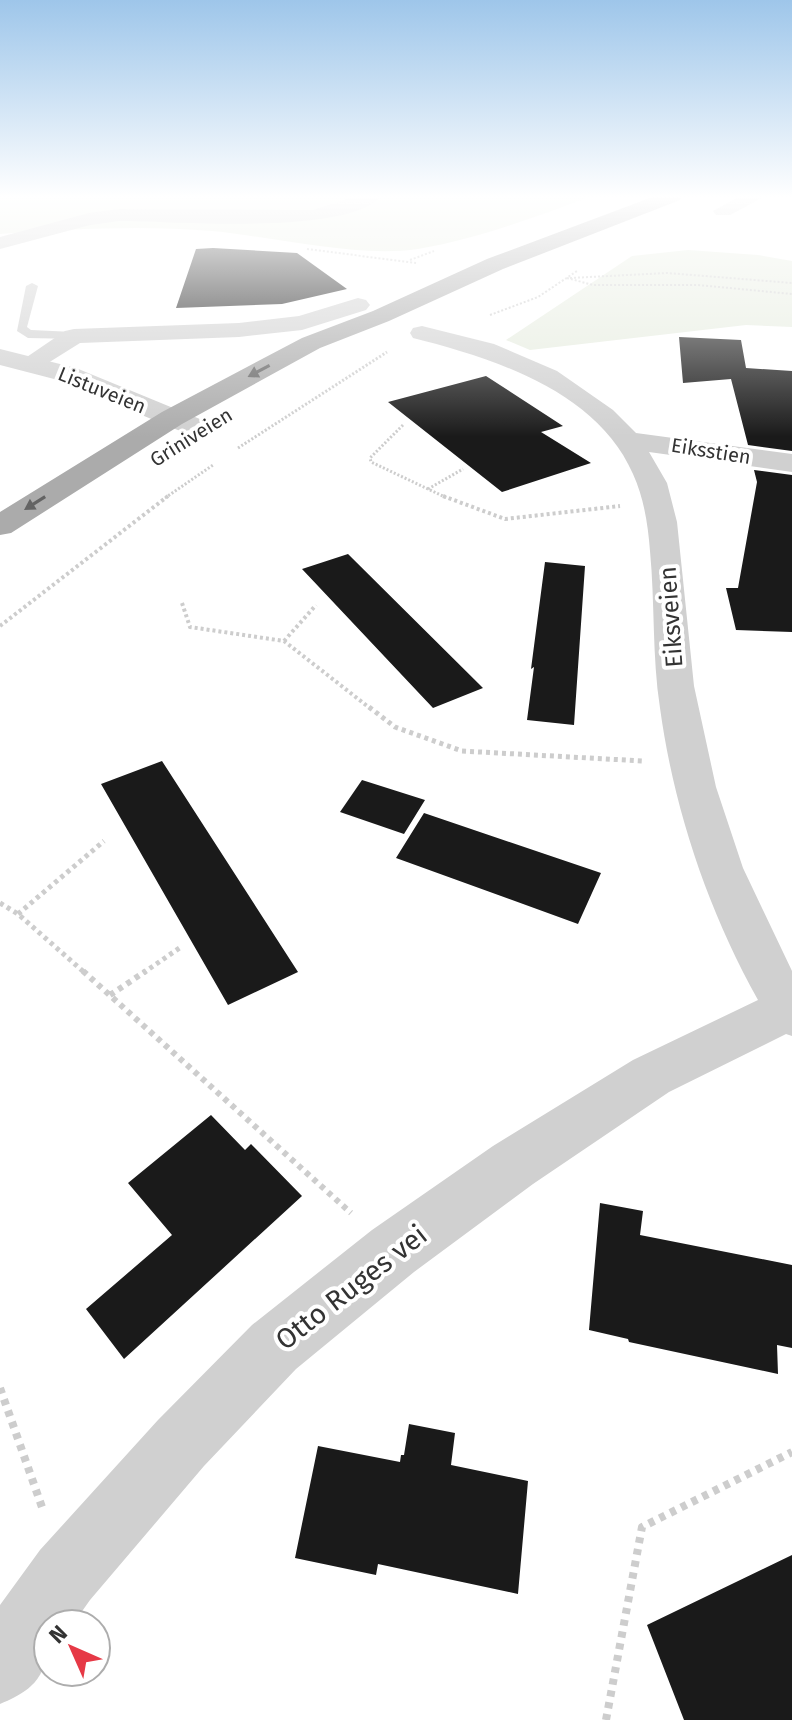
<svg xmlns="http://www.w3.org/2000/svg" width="792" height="1720" font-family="'Fira Sans',sans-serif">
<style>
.green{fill:#e6ecdf}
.building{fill:#1a1a1a}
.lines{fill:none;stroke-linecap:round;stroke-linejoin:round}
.path-far5{stroke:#cdcdcd;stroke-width:2;stroke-dasharray:2 2;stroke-linecap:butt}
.path-far4{stroke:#cdcdcd;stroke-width:3;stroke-dasharray:2 2;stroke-linecap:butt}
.path-far3{stroke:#cdcdcd;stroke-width:4;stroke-dasharray:3 3;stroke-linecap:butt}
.path-far2{stroke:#cdcdcd;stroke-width:5;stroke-dasharray:4 4;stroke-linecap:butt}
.path-far1{stroke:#cdcdcd;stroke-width:6;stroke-dasharray:5 5;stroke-linecap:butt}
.path{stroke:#cdcdcd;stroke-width:8;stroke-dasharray:6 6;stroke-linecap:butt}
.service{fill:#d0d0d0;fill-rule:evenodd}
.minor{fill:#d0d0d0;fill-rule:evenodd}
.tertiary{fill:#d0d0d0;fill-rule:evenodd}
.primary{fill:#ababab;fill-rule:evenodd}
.oneway{fill:#636363}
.labels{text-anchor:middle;stroke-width:8;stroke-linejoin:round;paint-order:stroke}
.far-street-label{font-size:20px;fill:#333;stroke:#fff}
.street-label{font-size:24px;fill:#333;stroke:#fff}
.near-street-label{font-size:28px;fill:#333;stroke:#fff}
</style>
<rect width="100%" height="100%" fill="#fff"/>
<path class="green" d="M0 196H592C535 217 478 239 418 249 357 258 275 237 212 231 142 225 70 229 0 234Z
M688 250 758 255 792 261V327L746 325 530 350 506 340 632 256Z"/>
<path class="building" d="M213 248 297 253 347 289 282 304 176 308 196 249Z
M679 337 741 340 746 368 792 371V451L748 445 731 379 683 383Z
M486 376 563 426 541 432 591 463 502 492 388 402Z
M754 470 792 475V632L736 630 726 588H738L757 482Z
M348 554 483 688 433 708 302 569Z
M545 562 585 566 574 725 527 720 534 667 531 669Z
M162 761 298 972 228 1005 101 784Z
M362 780 425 800 404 834 340 812Z
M424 813 601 873 578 924 396 858Z
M211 1115 245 1150 251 1144 302 1196 124 1359 86 1309 172 1235 128 1183Z
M600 1203 643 1211 640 1235 792 1265V1348L777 1345 778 1374 629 1342 628 1339 589 1330Z
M409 1424 455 1433 451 1465 528 1481 518 1594 378 1564 376 1575 295 1558 318 1446 400 1462 401 1455H404Z
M792 1555V1720H684L647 1625Z"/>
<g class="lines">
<path class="path-far5" d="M307 249 416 263
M410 260 434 251
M567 278 593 285H698L792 294
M570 278 667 273 792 283
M490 315 538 297 577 271"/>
<path class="path-far4" d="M403 425 370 458 371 462 447 498
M238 448 387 352
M428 489 463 469
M165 498 213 465"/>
<path class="path-far3" d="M443 496 505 519 620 506
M182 603 190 627 284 641 371 709
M0 626 168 496
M284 641 316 605"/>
<path class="path-far2" d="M369 707 395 727 462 751 643 761
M0 903 18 914 85 973
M18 914 104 841
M143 973 181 947"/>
<path class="path-far1" d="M83 971 351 1213
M110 995 146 971"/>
<path class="path" d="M0 1388 43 1510
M606 1720 642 1527 792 1452"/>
<path class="service" d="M32 283 38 286 27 327 31 330 74 332 80 336 78 339 28 338 17 331 26 286Z"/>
<path class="minor" d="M356 196H382C347 236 174 221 119 221L90 225 0 249V237L89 213 119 209 313 210Z
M740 196H766L730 215H716L713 211Z
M358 298 366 300 370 305 366 310 302 330 239 337 80 343 40 368H22L18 363 65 331 74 329 239 323 299 316Z
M422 326 494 344 557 371 613 410 636 433 792 454V472L649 452 667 483 677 522 694 686 716 787 743 868 792 971V1036L786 1034 669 1092 533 1184 414 1272 296 1369 204 1466 90 1600 73 1624H48C48 1669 44 1686 0 1704V1605L40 1550 158 1420 252 1325 372 1230 493 1146 633 1060 758 1000C708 910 674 810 660 708 652 656 655 603 650 551 648 525 644 498 633 474 597 391 493 358 413 338L410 333 413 328Z"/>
<path class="tertiary" d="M0 349 76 368 212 424 216 430 212 436 202 438 192 436 58 380 0 365Z"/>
<path class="primary" d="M655 196H683L680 200 503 269 389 321 320 348 182 424 11 533 0 535V512L162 412 302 338 373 311 487 259Z"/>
</g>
<defs><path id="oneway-solid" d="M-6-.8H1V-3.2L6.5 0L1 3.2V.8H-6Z" transform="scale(2)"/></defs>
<g class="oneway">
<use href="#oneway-solid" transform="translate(259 371) rotate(152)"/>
<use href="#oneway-solid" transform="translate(35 503) rotate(148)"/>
</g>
<linearGradient id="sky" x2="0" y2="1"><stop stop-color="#9ec6ea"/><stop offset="0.45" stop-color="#fff"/><stop offset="1" stop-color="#fff" stop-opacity="0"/></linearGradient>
<rect width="792" height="437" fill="url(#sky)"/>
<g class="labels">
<g class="far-street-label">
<text transform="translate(102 390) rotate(22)" y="7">Listuveien</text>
<text transform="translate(191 437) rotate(-32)" y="7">Griniveien</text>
<text transform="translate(711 451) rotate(9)" y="7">Eiksstien</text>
</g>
<g class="street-label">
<text transform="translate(671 617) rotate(-94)" y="8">Eiksveien</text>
</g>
<g class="near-street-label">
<text transform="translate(351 1287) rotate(-38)" y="10">Otto Ruges vei</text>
</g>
</g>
<g transform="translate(72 1648) rotate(315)"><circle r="38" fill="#ffffff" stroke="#adadad" stroke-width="2"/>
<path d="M0-6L14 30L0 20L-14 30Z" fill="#e63946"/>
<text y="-12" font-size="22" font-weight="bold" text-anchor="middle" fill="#333333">N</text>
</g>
</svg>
